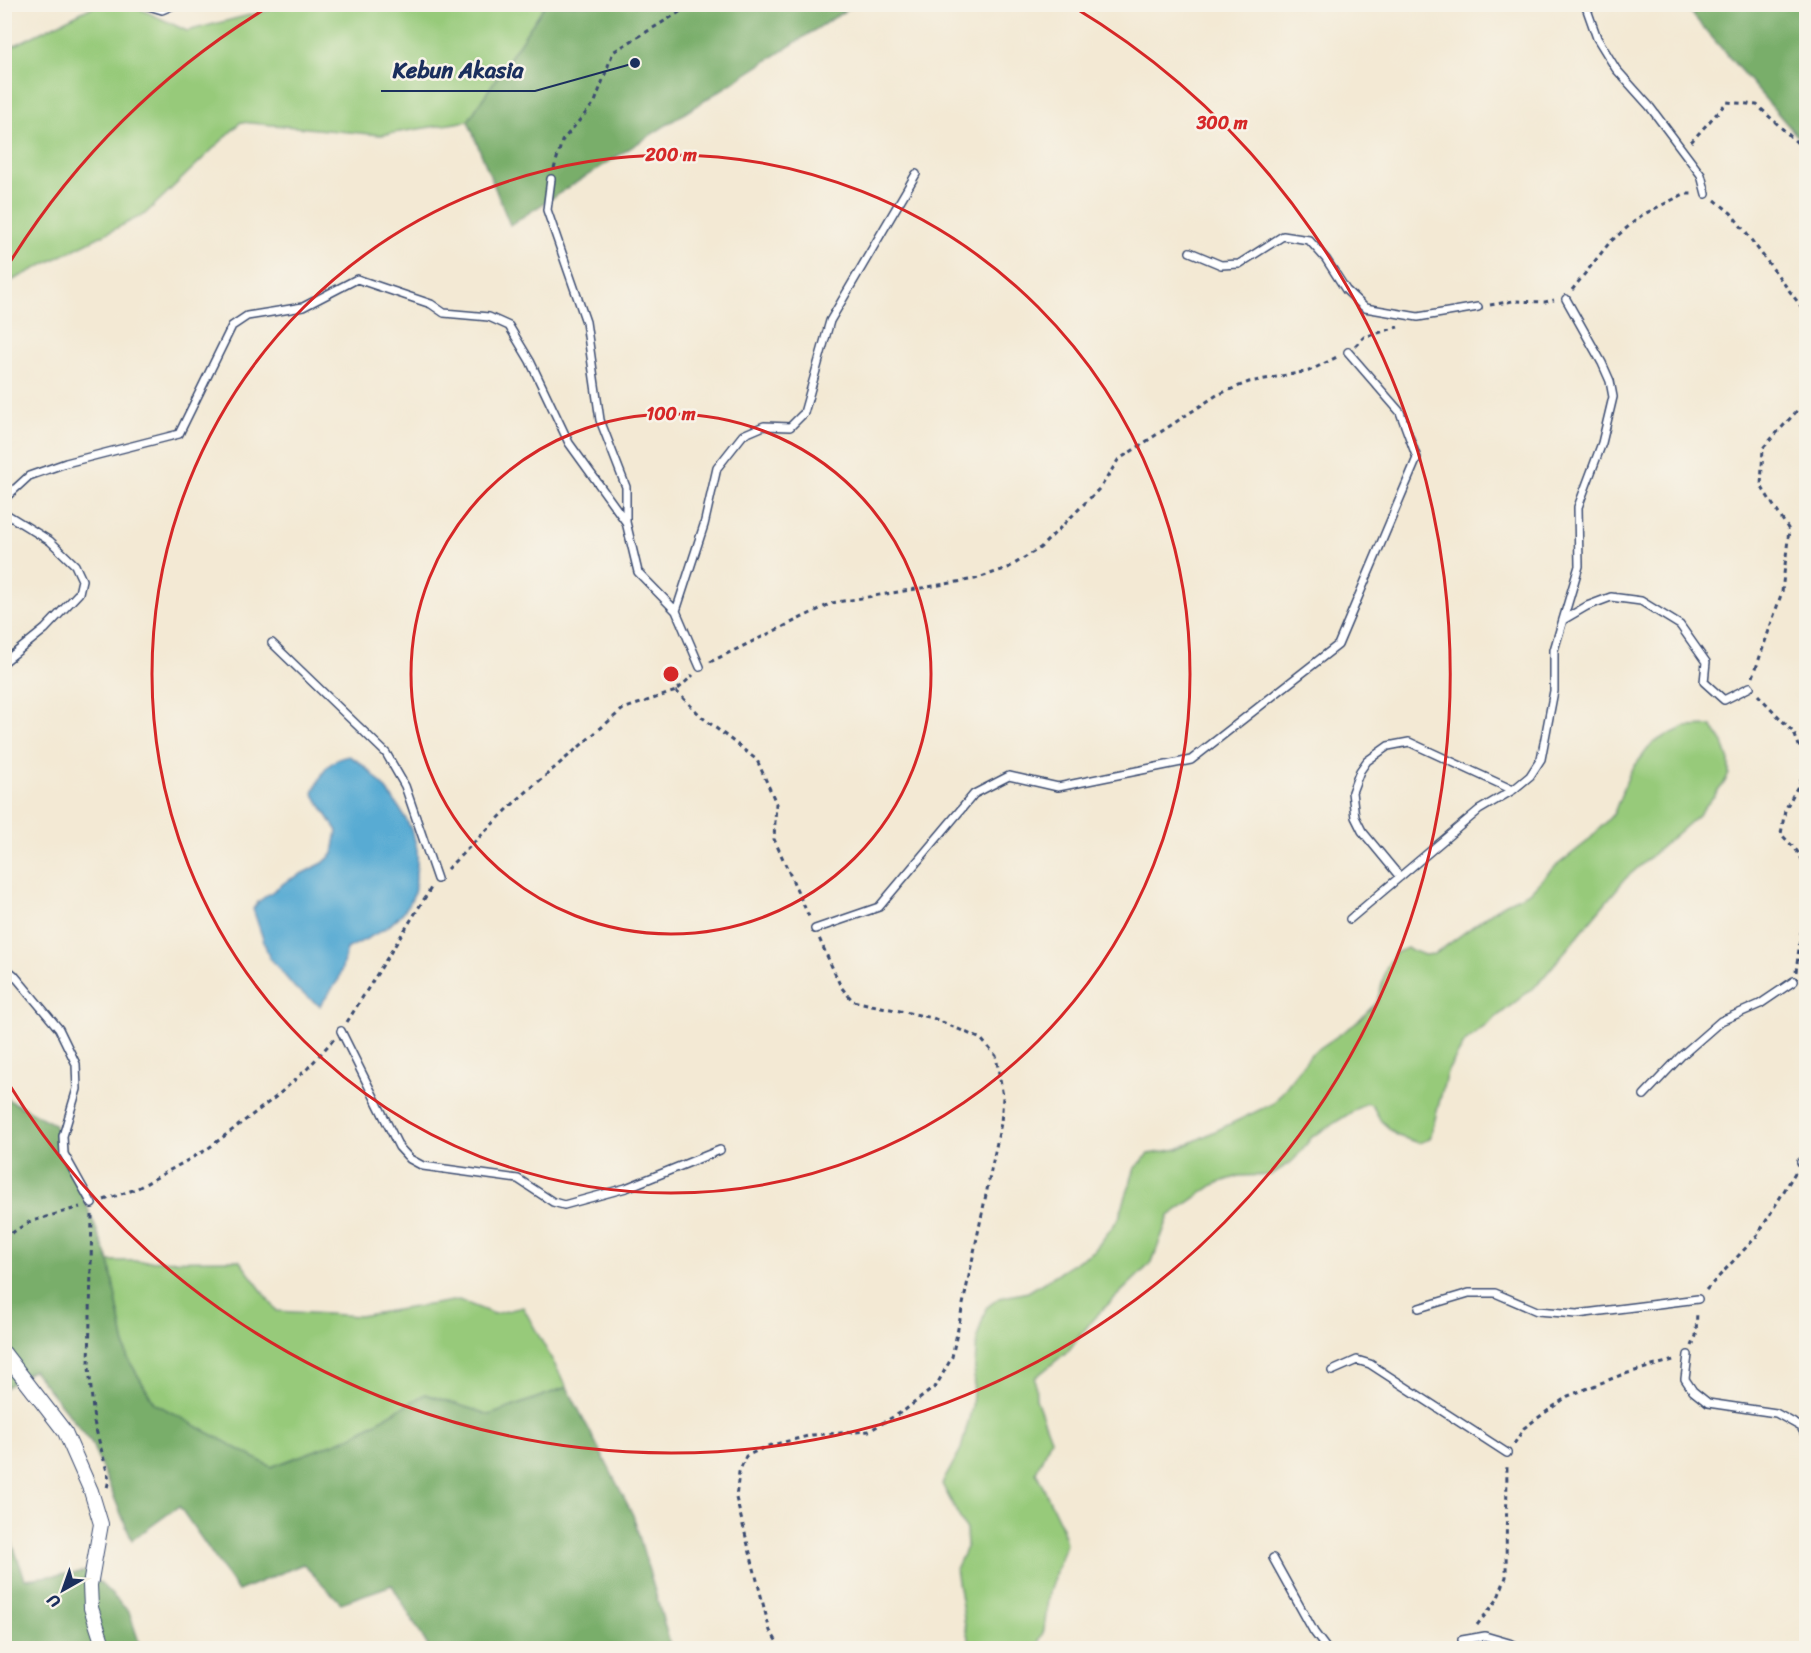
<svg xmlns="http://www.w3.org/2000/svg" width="1811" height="1653" font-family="Sriracha,sans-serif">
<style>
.green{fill:#97ca7a;stroke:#597c6c;stroke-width:1.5}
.forest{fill:#79ae6a;stroke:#4a6e64;stroke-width:1.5}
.water{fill:#58abd3;stroke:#3a6d98;stroke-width:1.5}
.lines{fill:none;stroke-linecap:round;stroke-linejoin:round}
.service-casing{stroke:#3b4b70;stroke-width:10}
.minor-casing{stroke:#3b4b70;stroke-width:16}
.path{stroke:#3b4b70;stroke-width:3;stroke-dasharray:4.5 4.5;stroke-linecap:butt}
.service{stroke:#fff;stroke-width:7}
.minor{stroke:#fff;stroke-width:14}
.ring{fill:none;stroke:#d62828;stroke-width:3}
.centre{fill:#d62828;stroke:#f7f3e8;stroke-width:3}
.ring-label{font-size:18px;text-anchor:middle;font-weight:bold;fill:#d62828;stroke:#f7f3e8;stroke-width:5;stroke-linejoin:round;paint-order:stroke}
.leader{fill:none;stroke:#1b2f5e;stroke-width:2}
.callout-dot{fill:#1b2f5e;stroke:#f7f3e8;stroke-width:2}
.callout-label{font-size:22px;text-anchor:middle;font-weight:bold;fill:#1b2f5e;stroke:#f7f3e8;stroke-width:5;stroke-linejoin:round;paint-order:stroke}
</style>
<rect width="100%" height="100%" fill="#f7f3e8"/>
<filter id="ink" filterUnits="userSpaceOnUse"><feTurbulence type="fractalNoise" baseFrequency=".0167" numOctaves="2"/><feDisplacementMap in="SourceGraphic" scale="12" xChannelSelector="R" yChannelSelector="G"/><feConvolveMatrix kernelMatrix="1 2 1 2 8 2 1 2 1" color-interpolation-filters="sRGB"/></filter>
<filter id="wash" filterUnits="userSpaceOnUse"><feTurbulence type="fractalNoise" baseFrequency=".008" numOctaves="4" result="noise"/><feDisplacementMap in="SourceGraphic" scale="24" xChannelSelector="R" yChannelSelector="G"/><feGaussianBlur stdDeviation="1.35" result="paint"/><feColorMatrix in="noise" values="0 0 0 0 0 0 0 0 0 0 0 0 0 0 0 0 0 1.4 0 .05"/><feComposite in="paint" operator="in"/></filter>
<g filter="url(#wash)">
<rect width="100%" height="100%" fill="#f3e9d4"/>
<path class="green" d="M96 5H132L187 31 289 5H545L468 121 381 135 241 122 145 214 5 284V50Z
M1712 726 1723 743 1729 761V774L1723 785 1699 814 1625 879 1538 984 1465 1042 1447 1072 1430 1139 1419 1143 1398 1136 1381 1121 1372 1105 1366 1103 1312 1137 1293 1161 1271 1175 1239 1176 1215 1184 1169 1216 1152 1262 1093 1319 1069 1350 1035 1378 1036 1399 1051 1439 1036 1472 1062 1527 1066 1544 1049 1592 1044 1630 1036 1648H972L966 1631 956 1569 967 1545 966 1530 942 1484 961 1449 972 1407 977 1338 986 1308 999 1298 1028 1292 1094 1251 1119 1218 1135 1168 1149 1154 1178 1149 1274 1103 1311 1054 1355 1024 1377 1002 1386 968 1395 953 1407 948 1424 955 1435 954 1502 905 1530 892 1551 870 1588 841 1614 813 1630 772 1653 742 1685 727Z
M239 1260 277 1311 359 1316 459 1300 494 1314 523 1307 567 1387 490 1415 425 1394 351 1437 271 1467 154 1403 127 1357 109 1261Z"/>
<path class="forest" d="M545 5H854L510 225 468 121Z
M1684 5H1806V146Z
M5 1098 54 1124 109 1261 127 1357 154 1403 271 1467 351 1437 425 1394 490 1415 567 1387 633 1515 670 1644 668 1648H429L392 1585 341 1603 303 1564 238 1591 179 1506 132 1540 91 1442 33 1370 5 1388Z
M4 1520 25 1579 88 1571 129 1612 141 1648H5Z"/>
<path class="water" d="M349 756C376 770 413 820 417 850 418 857 417 866 416 873 416 887 415 896 407 907 393 928 369 937 347 949L339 979 320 1006 295 988 269 957 253 909 258 902 287 881 323 863 333 854 337 831 313 793C322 774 326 760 349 756Z"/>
</g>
<g filter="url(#ink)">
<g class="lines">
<g class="service-casing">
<path id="service" d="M142 4 162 10 176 4
M1585 4 1597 38 1616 69 1650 107 1701 175 1706 194
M551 179 547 210 586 322 600 420 626 487V522L638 572 676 611 700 667
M1190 252 1221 265 1239 264 1283 236 1309 240 1326 259 1346 290 1365 308 1418 317 1478 307
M4 499 29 476 66 463 179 434 232 326 247 316 303 307 357 279 431 304 444 313 489 317 509 326 530 361 569 443 626 522
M4 509 6 514 50 541 75 565 82 580 79 593 45 629 4 662
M676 611 704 525 717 468 743 435 764 426 790 427 804 413 830 321 916 174
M1563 620 1587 606 1611 597 1641 601 1680 625 1706 662 1704 682 1724 700 1750 687
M272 643 386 753 405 786 437 879
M1400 877 1362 831 1355 817 1352 792 1360 771 1367 761 1388 746 1409 742 1513 790
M1350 919 1479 810 1513 790 1530 776 1541 759 1554 691V650L1579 566 1578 507 1602 443 1613 397 1610 381 1602 363 1566 299
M815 929 879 907 974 794 1009 776 1058 787 1191 760 1338 645 1417 458 1400 412 1348 352
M4 967 14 975 59 1029 76 1064 77 1089 63 1136 64 1154 92 1204
M341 1031 399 1147 410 1159 423 1166 518 1179 553 1202 564 1205 626 1188 720 1150
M1644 1095 1681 1056 1721 1021 1760 1004 1794 981
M1801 1162 1806 1168
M1419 1308 1469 1293H1495L1537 1311 1577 1314 1698 1299
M1688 1355 1685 1379 1693 1391 1708 1403 1776 1413 1801 1427 1806 1436
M1332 1371 1357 1360 1370 1364 1507 1453
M1273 1558 1314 1632 1326 1648
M1462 1640 1485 1636 1509 1643 1519 1648"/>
</g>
<g class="minor-casing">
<path id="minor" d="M4 1353 65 1432 91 1491 101 1524 90 1585 91 1608 104 1648"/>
</g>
<path class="path" d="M1691 142 1727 102 1757 105 1806 151
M554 169 562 141 595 102 613 52 693 4
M1715 200 1731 213 1806 313
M1572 290 1610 242 1642 215 1684 194H1695
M1490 305 1513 301 1545 302 1554 300
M1355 346 1364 337 1398 327
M710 662 832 603 975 579 1008 568 1040 548 1101 487 1118 460 1217 395 1249 382 1309 371 1337 357
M1753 677 1782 592 1789 530 1761 486 1763 448 1806 401
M676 691 703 718 757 760 776 803 774 839 810 919
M1758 695 1794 733 1806 763
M1806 771 1785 810 1781 834 1797 851 1806 866
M447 869 517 800 623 709 676 691 693 675
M1796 972 1806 893
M347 1022 431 888
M104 1200 136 1189 206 1150 277 1096 308 1068 334 1039
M92 1215 89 1367 94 1422 109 1479 107 1488
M4 1238 29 1222 80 1207
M1706 1290 1757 1236 1796 1171
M1692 1346 1696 1336 1697 1311
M1514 1444 1524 1428 1568 1396 1621 1375 1677 1359
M1477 1625 1497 1600 1506 1577 1507 1463
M781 1648 770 1631 736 1498 739 1472 746 1456 768 1446 812 1435 869 1431 905 1410 936 1386 952 1357 1001 1123 1003 1097 996 1056 981 1039 933 1018 853 1001 841 987 819 938"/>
<use href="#service" class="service"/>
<use href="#minor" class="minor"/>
</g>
</g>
<g class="ring">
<circle cx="671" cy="674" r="260"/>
<circle cx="671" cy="674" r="519"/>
<path d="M7 267A779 779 0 0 1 270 6M1072 6A779 779 0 1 1 7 1081"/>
</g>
<circle cx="671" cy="674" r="9" class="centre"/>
<g class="ring-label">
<text x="1222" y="129">300 m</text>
<text x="671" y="161">200 m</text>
<text x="671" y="420">100 m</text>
</g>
<path class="leader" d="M635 63L535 91H381"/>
<circle class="callout-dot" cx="635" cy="63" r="6"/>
<g class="callout-label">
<text x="458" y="78">Kebun Akasia</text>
</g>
<rect width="1811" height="1653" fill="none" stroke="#f7f3e8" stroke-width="24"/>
<g transform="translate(63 1590) rotate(220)" stroke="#f7f3e8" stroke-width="4.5" paint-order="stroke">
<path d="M0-4.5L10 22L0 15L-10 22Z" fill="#1b2f5e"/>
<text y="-9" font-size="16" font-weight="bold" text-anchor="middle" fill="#1b2f5e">U</text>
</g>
</svg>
